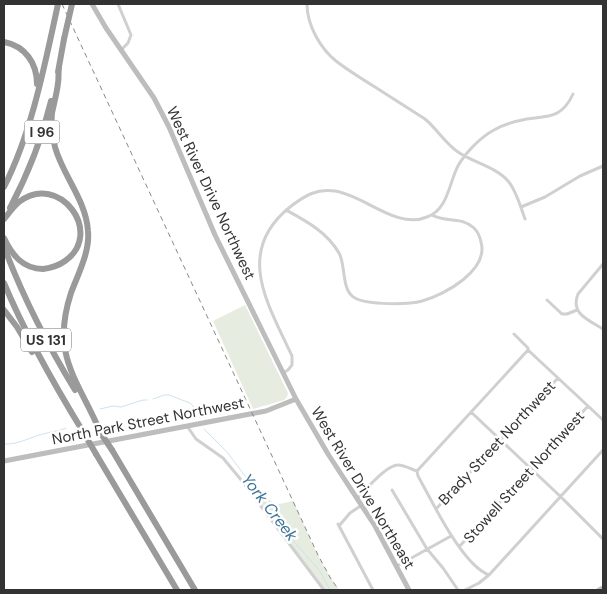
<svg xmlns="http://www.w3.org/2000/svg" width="607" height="594" font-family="'DM Sans',sans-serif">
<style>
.green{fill:#e6ecdf}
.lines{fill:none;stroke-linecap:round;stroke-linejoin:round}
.stream{stroke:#cfe2ee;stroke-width:1}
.street{stroke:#d0d0d0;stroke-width:3}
.secondary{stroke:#bdbdbd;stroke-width:5}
.highway{stroke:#9a9a9a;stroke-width:6}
.rail{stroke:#888;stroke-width:1;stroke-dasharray:5 4;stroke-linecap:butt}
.highway-bridge{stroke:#9a9a9a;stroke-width:6}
.labels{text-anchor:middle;stroke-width:5;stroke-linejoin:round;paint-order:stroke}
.shield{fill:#fff;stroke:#707070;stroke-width:1}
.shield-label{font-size:14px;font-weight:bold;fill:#333}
.street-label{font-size:15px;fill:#333;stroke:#fff}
.water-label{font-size:16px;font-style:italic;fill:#3f7597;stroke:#fff}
</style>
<rect width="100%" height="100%" fill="#fff"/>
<path class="green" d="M245 305 288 393 287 397 284 400 253 409 213 321Z
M257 491 274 503 280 504 293 501C307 531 319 563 339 590H324L251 493Z"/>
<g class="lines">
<path class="stream" d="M153 399 164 395H169L190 403 197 410 200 418
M100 409 113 406 121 407 143 400H147
M204 429 227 452 296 544 320 571 330 590
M4 444C19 445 32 436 47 433 54 431 59 431 66 428"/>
<path class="street" d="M118 4 131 35 128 43 121 50
M307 4C307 25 320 48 336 61 349 71 362 79 375 87 392 98 408 108 425 119 437 129 445 143 458 152 472 162 496 167 508 181 516 190 521 208 525 219
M521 207 545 197 580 176 603 166
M286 210C306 221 327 232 339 253 346 265 341 291 355 298 368 305 408 305 422 301 445 295 489 270 481 242 480 237 478 232 474 228 461 216 446 223 432 215
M603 264 578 294C570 314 589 320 603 329
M547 300 562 314H567L577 310
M514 334 528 348V350L603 420
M283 373 288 370 292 365V356C268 304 234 252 290 207 304 196 317 188 335 191 364 195 397 230 427 217 449 209 449 181 459 164 467 151 481 137 494 130 504 124 516 121 527 119 549 116 562 118 573 94
M471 412 561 497 603 539
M187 426 196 439 223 458 242 481 324 590
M417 471 528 350
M417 471 418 476C432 501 462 565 489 575
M392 490 427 549 443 568 458 590
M357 498C366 490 386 465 398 465 404 465 411 469 417 471
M436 509 558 378
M338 524 373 590
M339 526 350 513 362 505
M459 547 588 406
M397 566 451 536
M465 590 479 583 489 575 603 450"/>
<path class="secondary" d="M92 4 106 28 154 98 169 127 215 235 296 399 328 454 375 526 409 590
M4 461 266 411 296 399
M599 590 603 588"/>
<path class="highway" d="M4 42C25 46 37 63 37 84
M59 68C58 73 59 78 58 83 57 93 54 103 52 113 51 124 52 136 55 147 63 176 86 200 88 231 90 252 78 274 71 293 51 354 76 377 99 429
M58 72 64 39
M4 187C32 132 45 64 58 4
M10 208C28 174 42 139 51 101
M4 238C12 255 23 269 43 269 51 268 58 266 65 261 105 233 59 171 19 202 13 207 9 213 4 219
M4 247C23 297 47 344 75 390
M4 283C26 336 55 386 85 435
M4 310 17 327 32 352
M112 450 195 590
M96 454 177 590"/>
<path class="rail" d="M62 4 318 555 331 579 339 590"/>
<path class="highway-bridge" d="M64 39 72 4
M100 432 112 450
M85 435 96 454"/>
</g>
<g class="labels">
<g class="shield">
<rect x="24.5" y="120.5" width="35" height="23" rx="4"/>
<rect x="21" y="328.5" width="50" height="23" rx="4"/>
</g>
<g class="shield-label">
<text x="42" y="137">I 96</text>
<text x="46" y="345">US 131</text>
</g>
<g class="street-label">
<text transform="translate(211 193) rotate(65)" y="5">West River Drive Northwest</text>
<text transform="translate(148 421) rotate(-11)" y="5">North Park Street Northwest</text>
<text transform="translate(497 443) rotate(-47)" y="5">Brady Street Northwest</text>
<text transform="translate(524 477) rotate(-48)" y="5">Stowell Street Northwest</text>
<text transform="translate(363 488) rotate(59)" y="5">West River Drive Northeast</text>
</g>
<g class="water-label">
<text transform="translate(270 507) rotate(52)" y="6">York Creek</text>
</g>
</g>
<rect width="607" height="594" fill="none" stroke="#333333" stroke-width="10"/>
</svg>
